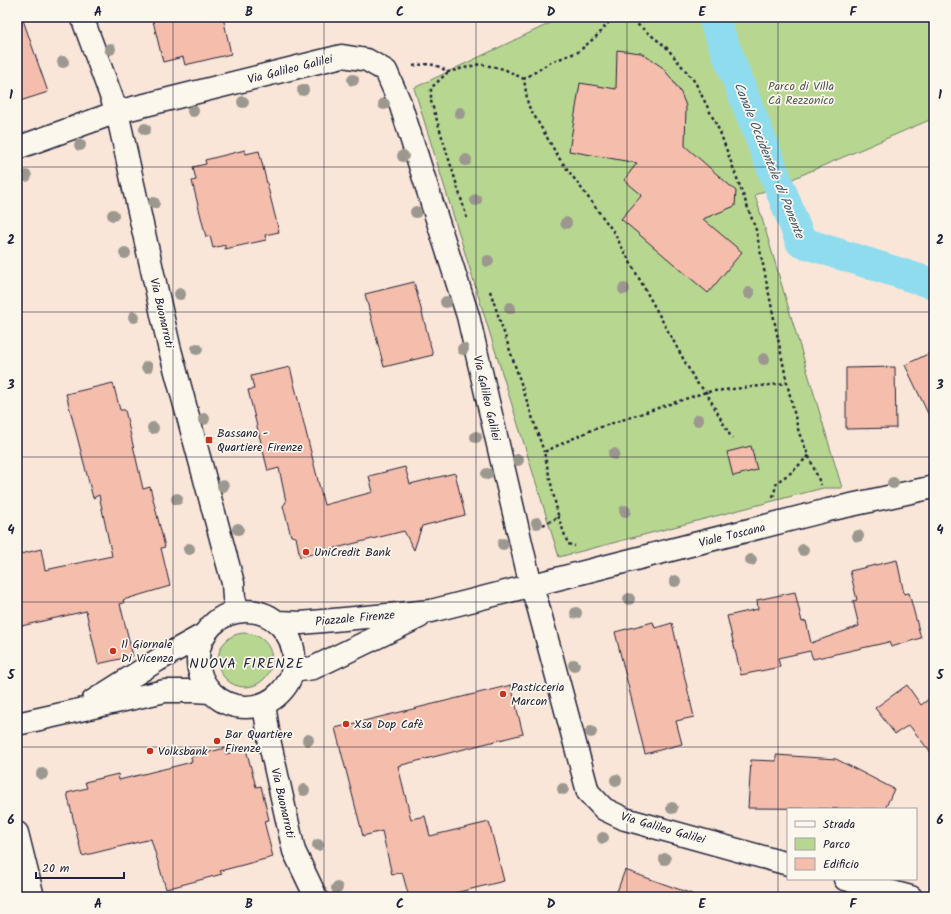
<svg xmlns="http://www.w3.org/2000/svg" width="951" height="914" font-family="Kalam,sans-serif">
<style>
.green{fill:#b7d791;stroke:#6c7c66}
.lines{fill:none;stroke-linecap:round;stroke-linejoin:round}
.canal{stroke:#8fdcef;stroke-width:31}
.building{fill:#f5bdab;stroke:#22223b}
.street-casing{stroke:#22223b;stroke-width:25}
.secondary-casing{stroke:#22223b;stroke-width:25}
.path{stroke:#22223b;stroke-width:2.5;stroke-dasharray:3 3;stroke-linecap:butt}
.street{stroke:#fbf7ec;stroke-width:22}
.secondary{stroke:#fbf7ec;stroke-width:22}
.tree{fill:#9c9890}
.grid{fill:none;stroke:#22223b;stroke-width:1;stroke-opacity:0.55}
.poi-dot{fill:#c8321e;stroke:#fbf7ec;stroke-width:1.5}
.labels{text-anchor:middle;stroke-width:3.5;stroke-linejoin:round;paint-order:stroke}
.street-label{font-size:12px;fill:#22223b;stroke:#fbf7ec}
.park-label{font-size:12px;fill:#4f5855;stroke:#fbf7ec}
.poi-label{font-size:12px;fill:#22223b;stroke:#fbf7ec;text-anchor:start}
.water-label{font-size:13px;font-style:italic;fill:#435a71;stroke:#fbf7ec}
.quarter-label{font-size:14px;letter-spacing:1px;fill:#22223b;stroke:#fbf7ec}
.neatline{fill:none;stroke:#22223b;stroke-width:1.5}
.grid-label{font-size:13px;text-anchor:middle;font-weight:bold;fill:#22223b}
</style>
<rect width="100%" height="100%" fill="#f9e6d8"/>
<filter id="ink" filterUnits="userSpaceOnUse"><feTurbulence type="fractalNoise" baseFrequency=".025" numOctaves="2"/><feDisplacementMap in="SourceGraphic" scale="8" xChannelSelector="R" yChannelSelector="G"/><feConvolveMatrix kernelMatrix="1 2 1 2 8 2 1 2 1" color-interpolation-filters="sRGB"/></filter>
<g filter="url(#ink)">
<path class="green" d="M563 17H934V118L755 195 842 488H823L559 557 414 88Z
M218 660a27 27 0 1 1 54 0a27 27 0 1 1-54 0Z"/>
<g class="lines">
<path class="canal" d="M713 17 801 242 934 284"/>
</g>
<path class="building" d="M17 17H22L48 92 17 102Z
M152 17H223L231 54 185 65 183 57 163 62Z
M617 50 641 53 662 67 671 78 681 93 686 106 685 146 736 191 735 206 703 219 742 252 708 293 621 219 642 195 624 180 637 163 569 151 580 83 616 89Z
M245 150 246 154 259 151 279 232 265 235 266 240 225 249V245L213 248 210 236 206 237 192 181 196 180 193 167 206 164 205 160Z
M414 282 433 355 384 367 365 294Z
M934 351V426L905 365Z
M290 367 324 505 373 492 369 476 405 467 410 484 455 473 465 515 422 526 414 550 404 531 300 557 296 537 291 536 283 506 286 502 279 468 268 471 248 390 254 389 251 376Z
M895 367 896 428 846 429V368Z
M113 383 120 410H125L143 489 150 487 165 547 161 548 170 586 123 600 124 603 120 604 133 656 98 664 86 611 17 627V555L41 549 45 570 112 556 99 495 93 498 66 394Z
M751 446 757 470 733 476 727 452Z
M897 560 904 594 909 593 921 638 891 647 889 642 813 659 810 651 778 658 780 667 741 675 727 616 758 609 757 600 795 592 802 622 806 621 811 643 859 626 853 601 857 600 850 571Z
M653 622 655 628 672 623 694 717 676 721 682 744 645 754 615 632Z
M511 685 523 734 398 766 411 819 425 816 430 836 489 822 504 881 455 893 456 897H409L402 872 392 875 382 831 363 836 335 728Z
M907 685 921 705 934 695V757L909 725 895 734 875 708Z
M225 748 226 754 246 749 256 787 261 786 269 820 264 821 273 857 220 871 222 874 166 889 151 839 82 856 67 793 87 788 85 782 118 774 119 780 192 762 191 757Z
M776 755 836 759 894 789 885 809 748 808 751 760 776 761Z
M625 870 692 894V897H615Z"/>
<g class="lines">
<g class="street-casing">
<path id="street" d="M82 17 117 112 169 346 233 583 234 598 238 611
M17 148 117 112 342 56 367 60 386 71 400 103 468 316 531 586 538 606 588 792 604 809 625 819 788 864
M198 659a48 48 0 1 1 96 0a48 48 0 1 1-96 0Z
M279 622 301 623 431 611 828 510 934 487
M293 671 313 668 419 617
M264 704 270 744 294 851 316 897
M17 833 33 897
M845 879 911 897"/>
</g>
<g class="secondary-casing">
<path id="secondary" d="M93 701 158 660 203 635
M17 724 165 691H193L211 692"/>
</g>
<path class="path" d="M613 17 599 34 578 52 551 62 524 79 528 105 559 158 613 231 696 382 706 392 732 439
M628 17 666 47 695 82 720 132 756 230 787 383
M413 66C428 63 435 63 448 72L480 64 504 69 524 79
M448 72 431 88V101L467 218
M490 291 544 452
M773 497 777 482 792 472 809 455
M558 516 568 544 575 546
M543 525 555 519 558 515 544 452 589 431 706 392 787 383 799 433 821 485"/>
<use href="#street" class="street"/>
<use href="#secondary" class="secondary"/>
</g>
<g class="tree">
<circle cx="110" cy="49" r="6"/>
<circle cx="63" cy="62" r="6"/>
<circle cx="353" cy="80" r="6"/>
<circle cx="303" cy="90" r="6"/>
<circle cx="243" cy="102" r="6"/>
<circle cx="384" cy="104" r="6"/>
<circle cx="193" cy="111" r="6"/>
<circle cx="460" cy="113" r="6"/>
<circle cx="145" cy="129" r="6"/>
<circle cx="80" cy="145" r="6"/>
<circle cx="403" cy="156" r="6"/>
<circle cx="466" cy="160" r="6"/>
<circle cx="26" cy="176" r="6"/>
<circle cx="476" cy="200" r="6"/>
<circle cx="154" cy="203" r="6"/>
<circle cx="416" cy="212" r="6"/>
<circle cx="113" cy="215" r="6"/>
<circle cx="566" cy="223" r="6"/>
<circle cx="125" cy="253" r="6"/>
<circle cx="488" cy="261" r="6"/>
<circle cx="624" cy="289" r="6"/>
<circle cx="749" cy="293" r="6"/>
<circle cx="180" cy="294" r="6"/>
<circle cx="446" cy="302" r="6"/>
<circle cx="510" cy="308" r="6"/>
<circle cx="134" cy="317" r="6"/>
<circle cx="197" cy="349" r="6"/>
<circle cx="463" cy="349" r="6"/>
<circle cx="764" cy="359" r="6"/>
<circle cx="147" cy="367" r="6"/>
<circle cx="204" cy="419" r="6"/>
<circle cx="698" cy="420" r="6"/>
<circle cx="153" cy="428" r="6"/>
<circle cx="476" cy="437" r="6"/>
<circle cx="614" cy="454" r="6"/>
<circle cx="518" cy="460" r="6"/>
<circle cx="487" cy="474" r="6"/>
<circle cx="893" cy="483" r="6"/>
<circle cx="223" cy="486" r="6"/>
<circle cx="177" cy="499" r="6"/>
<circle cx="625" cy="511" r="6"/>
<circle cx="537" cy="523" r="6"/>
<circle cx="238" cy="529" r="6"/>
<circle cx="858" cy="536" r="6"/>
<circle cx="503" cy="544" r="6"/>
<circle cx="189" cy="549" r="6"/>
<circle cx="803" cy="550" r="6"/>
<circle cx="751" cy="560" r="6"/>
<circle cx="675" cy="581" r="6"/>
<circle cx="629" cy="599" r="6"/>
<circle cx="576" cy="613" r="6"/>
<circle cx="574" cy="665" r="6"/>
<circle cx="591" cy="732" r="6"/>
<circle cx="308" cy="740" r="6"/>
<circle cx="42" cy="774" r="6"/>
<circle cx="616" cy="780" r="6"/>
<circle cx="563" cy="789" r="6"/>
<circle cx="304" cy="790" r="6"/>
<circle cx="672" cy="808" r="6"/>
<circle cx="603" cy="838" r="6"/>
<circle cx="318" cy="845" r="6"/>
<circle cx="665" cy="859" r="6"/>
<circle cx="337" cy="888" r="6"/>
</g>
</g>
<path class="grid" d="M173 17V897M324 17V897M476 17V897M627 17V897M778 17V897M17 167H934M17 312H934M17 457H934M17 602H934M17 747H934"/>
<g class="poi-dot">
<rect x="205" y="436" width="8" height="8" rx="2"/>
<circle cx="306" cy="552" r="4"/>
<circle cx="113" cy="651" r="4"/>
<circle cx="503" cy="694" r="4"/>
<circle cx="346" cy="724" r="4"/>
<circle cx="217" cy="741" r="4"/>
<circle cx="150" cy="751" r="4"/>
</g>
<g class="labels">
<g class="street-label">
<text transform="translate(290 69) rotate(-14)" y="4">Via Galileo Galilei</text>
<text transform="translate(162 313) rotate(77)" y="4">Via Buonarroti</text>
<text transform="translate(487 398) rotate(77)" y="4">Via Galileo Galilei</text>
<text transform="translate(732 535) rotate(-14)" y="4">Viale Toscana</text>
<text transform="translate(355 618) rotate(-5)" y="4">Piazzale Firenze</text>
<text transform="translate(283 803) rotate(77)" y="4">Via Buonarroti</text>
<text transform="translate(663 828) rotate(16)" y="4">Via Galileo Galilei</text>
</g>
<g class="park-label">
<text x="801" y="90">Parco di Villa<tspan x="801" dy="14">Cà Rezzonico</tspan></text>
</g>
<g class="poi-label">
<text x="217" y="437">Bassano -<tspan x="217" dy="14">Quartiere Firenze</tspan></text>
<text x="314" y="556">UniCredit Bank</text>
<text x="121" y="648">Il Giornale<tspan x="121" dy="14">Di Vicenza</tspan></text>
<text x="511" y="691">Pasticceria<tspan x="511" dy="14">Marcon</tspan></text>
<text x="354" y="728">Xsa Dop Cafè</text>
<text x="225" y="738">Bar Quartiere<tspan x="225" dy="14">Firenze</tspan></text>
<text x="158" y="755">Volksbank</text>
</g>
<g class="water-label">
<text transform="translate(770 160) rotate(68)" y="5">Canale Occidentale di Ponente</text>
</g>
<g class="quarter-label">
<text x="247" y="668">NUOVA FIRENZE</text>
</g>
</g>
<rect width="951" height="914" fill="none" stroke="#fbf7ec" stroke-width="44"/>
<rect x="787" y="808" width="130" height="72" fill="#fbf7ec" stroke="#a4a2a5"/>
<rect x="795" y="821" width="20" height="6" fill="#fbf7ec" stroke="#a4a2a5"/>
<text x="823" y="828" font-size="12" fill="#22223b">Strada</text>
<rect x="795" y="838" width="20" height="12" fill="#b7d791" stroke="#a4a2a5"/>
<text x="823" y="848" font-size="12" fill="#22223b">Parco</text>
<rect x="795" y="858" width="20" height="12" fill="#f5bdab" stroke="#a4a2a5"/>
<text x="823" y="868" font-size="12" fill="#22223b">Edificio</text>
<path d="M36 872v6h88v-6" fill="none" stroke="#22223b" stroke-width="2"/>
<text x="42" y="872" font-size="12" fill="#22223b" stroke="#fbf7ec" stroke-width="3" paint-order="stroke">20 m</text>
<rect x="22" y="22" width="907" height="870" class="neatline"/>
<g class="grid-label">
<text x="98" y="16">A</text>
<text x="249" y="16">B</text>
<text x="400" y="16">C</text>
<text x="551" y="16">D</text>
<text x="702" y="16">E</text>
<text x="853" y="16">F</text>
<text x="11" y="99">1</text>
<text x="940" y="99">1</text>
<text x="11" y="244">2</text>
<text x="940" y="244">2</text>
<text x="11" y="389">3</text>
<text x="940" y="389">3</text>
<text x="11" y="534">4</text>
<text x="940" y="534">4</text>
<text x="11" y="679">5</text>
<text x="940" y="679">5</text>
<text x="11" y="824">6</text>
<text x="940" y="824">6</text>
<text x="98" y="908">A</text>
<text x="249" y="908">B</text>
<text x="400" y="908">C</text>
<text x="551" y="908">D</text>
<text x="702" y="908">E</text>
<text x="853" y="908">F</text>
</g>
</svg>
